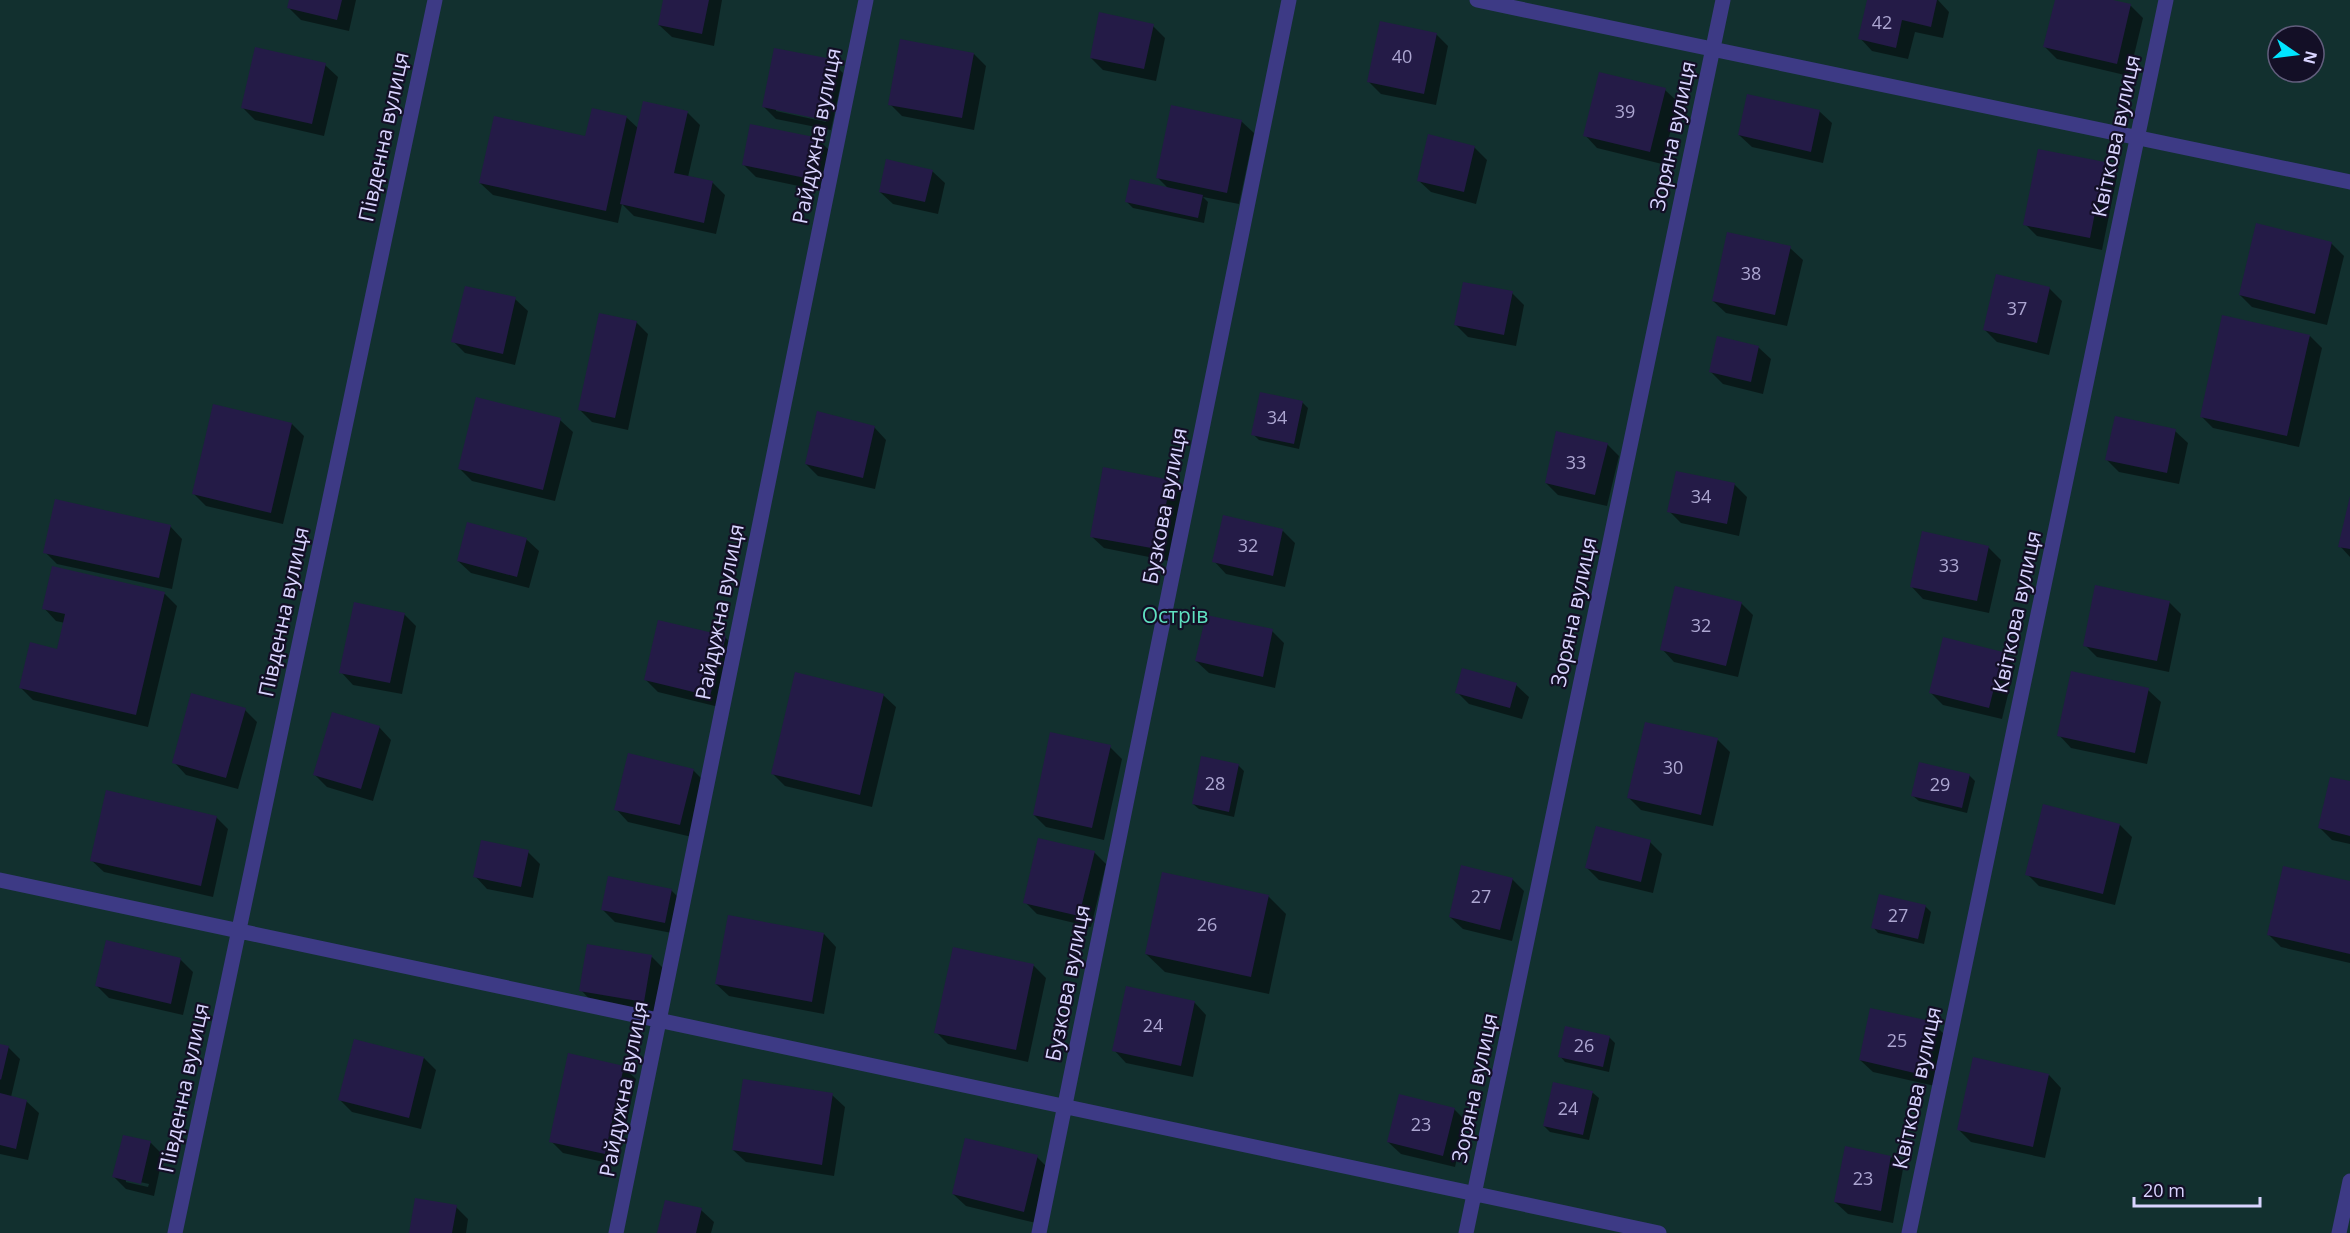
<svg xmlns="http://www.w3.org/2000/svg" width="2350" height="1233" font-family="'Open Sans',sans-serif">
<style>
.green{fill:#12302f;fill-rule:evenodd}
.shadow{fill:#0007;fill-rule:evenodd}
.building{fill:#241b47}
.lines{fill:none;stroke-linecap:round;stroke-linejoin:round}
.minor{stroke:#3d3a85;stroke-width:15}
.labels{text-anchor:middle;stroke-width:4.5;stroke-linejoin:round;paint-order:stroke}
.number-label{font-size:18px;fill:#aca6d1}
.street-label{font-size:21px;fill:#d9d4ff;stroke:#130f26}
.park-label{font-size:21px;fill:#5fe0c0;stroke:#130f26}
</style>
<rect width="100%" height="100%" fill="#130f26"/>
<path class="green" d="M0 0H2350V1233H0ZM2278 36H2314V72H2278Z"/>
<path class="shadow" d="M290 0H356L349 31 301 20 289 8Z
M664 0H722L714 46 672 37 659 25Z
M1869 0H1938L1949 12 1943 38 1915 32 1908 59 1872 51 1860 38Z
M2056 0H2106L2131 6 2143 18 2129 76 2057 59 2045 47Z
M1153 26 1165 38 1156 81 1103 70 1091 58Z
M1436 34 1448 46 1436 105 1381 94 1368 81Z
M974 54 986 66 974 130 902 116 890 104Z
M831 61 843 73 831 130 776 119 763 106ZM776 108 827 119 826 122 776 111Z
M325 65 338 77 324 136 255 120 243 108Z
M1665 90 1678 102 1662 164 1597 148 1585 135Z
M1819 111 1832 123 1823 163 1752 147 1739 135Z
M688 113 700 125 688 177 712 182 725 195 716 234 634 216 622 204 618 223 493 195 480 183 586 137 626 117 639 129Z
M1241 121 1254 133 1239 204 1203 197 1208 202 1204 223 1133 208 1127 202 1169 189 1158 178Z
M818 139 830 151 822 191 756 177 743 164Z
M1474 147 1487 160 1476 204 1431 192 1418 180Z
M2104 164 2117 176 2102 250 2037 236 2025 224Z
M932 171 945 183 938 214 893 204 880 192Z
M2331 243 2344 256 2327 325 2252 307 2240 295Z
M1790 248 1803 260 1787 326 1726 313 1713 301Z
M2049 288 2062 301 2049 355 1997 342 1985 330Z
M1512 293 1524 305 1516 346 1468 337 1456 325Z
M515 299 528 311 515 365 465 353 453 341Z
M636 322 648 334 628 430 592 422 579 409Z
M2310 336 2322 348 2299 447 2213 428 2201 416Z
M1758 347 1771 359 1763 394 1723 384 1711 372Z
M1302 402 1308 408 1299 449 1259 440 1253 434Z
M560 420 573 432 555 501 472 481 460 469Z
M292 424 304 436 283 524 206 506 194 494Z
M874 427 886 440 875 489 818 476 806 464Z
M2175 431 2188 443 2179 484 2119 472 2107 460Z
M1607 444 1619 456 1607 506 1558 495 1546 483Z
M1170 481 1182 493 1169 561 1104 548 1091 536Z
M1734 484 1747 497 1739 536 1681 523 1669 511Z
M2350 499V557L2340 546Z
M170 526 182 539 172 589 57 564 45 552Z
M1283 531 1295 543 1285 587 1226 574 1214 561Z
M526 539 539 551 529 588 471 573 458 561Z
M1988 547 2001 560 1989 613 1923 599 1911 586Z
M165 594 177 606 148 727 33 700 21 688 58 651 65 623 56 621 44 608Z
M2169 602 2181 614 2169 672 2097 657 2085 645Z
M1741 603 1753 615 1738 677 1674 662 1662 649Z
M404 614 416 626 402 694 353 685 341 672Z
M1272 631 1284 643 1275 688 1209 673 1196 661Z
M725 637 737 650 723 708 658 692 645 679Z
M2003 653 2015 666 2002 719 1943 705 1931 693Z
M1516 685 1529 697 1522 719 1469 704 1457 692Z
M2148 690 2161 702 2147 764 2071 748 2059 735Z
M883 695 896 707 872 807 785 786 772 773Z
M245 710 257 722 238 789 186 775 174 762Z
M379 727 391 740 373 801 327 787 315 775Z
M1718 740 1730 752 1713 826 1641 810 1629 798Z
M1110 747 1122 759 1104 840 1046 827 1034 815Z
M1238 765 1244 771 1234 817 1199 809 1193 804Z
M693 770 705 782 692 837 628 822 616 809Z
M1969 775 1975 781 1967 813 1919 801 1913 796Z
M2350 783V844L2332 840 2320 828Z
M216 817 228 829 213 897 104 872 91 860Z
M2120 825 2132 837 2115 905 2039 886 2027 874Z
M1650 842 1662 854 1653 893 1599 880 1587 868Z
M528 852 540 864 533 898 487 889 475 876Z
M1094 852 1106 864 1091 927 1037 914 1025 902Z
M1512 879 1524 891 1512 941 1463 929 1450 917Z
M2350 882V963L2281 947 2269 935Z
M671 890 683 902 677 934 615 922 603 910Z
M1268 896 1286 914 1269 994 1165 972 1146 954Z
M1925 906 1931 912 1924 944 1878 933 1873 927Z
M824 934 836 947 824 1014 729 996 716 984Z
M954 949 1034 966 1046 978 1028 1062 948 1044 936 1032Z
M652 957 664 969 656 1014 593 1003 581 990Z
M180 959 193 972 183 1015 109 998 97 986Z
M1194 1002 1206 1015 1193 1077 1126 1063 1114 1050Z
M1934 1024 1946 1036 1935 1086 1873 1072 1860 1060Z
M1609 1037 1615 1043 1609 1072 1565 1062 1560 1056Z
M0 1045 8 1047 20 1059 11 1097 26 1101 39 1113 28 1160 0 1154Z
M424 1058 436 1070 421 1129 352 1112 340 1100Z
M623 1067 636 1079 617 1165 563 1153 551 1141Z
M2049 1075 2061 1088 2045 1158 1971 1142 1959 1130Z
M1554 1084 1593 1093 1599 1098 1589 1140 1550 1132 1544 1126Z
M832 1095 845 1107 834 1176 746 1162 733 1150Z
M1454 1109 1466 1121 1455 1167 1401 1154 1388 1142Z
M124 1136 151 1143 163 1155 154 1196 126 1189 114 1177ZM126 1179 149 1184 148 1187 126 1182Z
M1037 1157 1049 1169 1036 1223 966 1206 953 1194Z
M1891 1157 1903 1169 1893 1223 1848 1214 1835 1202Z
M456 1207 468 1219 466 1233H410Z
M701 1210 714 1222 711 1233H658Z"/>
<path class="building" d="M289 0H342L337 20 287 8Z
M663 0H709L702 34 658 25Z
M1867 0H1937L1931 27 1902 20 1896 48 1858 39Z
M2055 0H2113L2131 4 2117 64 2043 47Z
M1099 12 1154 24 1144 69 1090 58Z
M1380 21 1437 33 1424 94 1367 82Z
M900 39 974 53 962 118 888 105Z
M255 47 326 63 312 124 241 108Z
M774 48 832 59 819 119 762 107Z
M1599 72 1666 88 1650 152 1583 136Z
M1747 94 1820 110 1811 152 1738 135Z
M643 101 688 111 674 173 713 181 704 223 620 204Z
M1171 105 1242 120 1227 193 1156 178Z
M592 108 627 116 606 211 479 183 494 116 585 136Z
M750 124 819 138 810 179 742 165Z
M1428 134 1475 146 1464 192 1417 181Z
M2038 149 2105 162 2090 238 2023 225Z
M886 159 933 170 925 202 879 192Z
M1130 179 1203 195 1198 218 1125 202Z
M2256 223 2332 242 2315 314 2239 295Z
M1727 232 1791 246 1775 315 1712 301Z
M1996 274 2050 287 2037 343 1983 330Z
M1463 282 1513 291 1504 335 1454 325Z
M465 286 516 297 503 354 451 342Z
M599 313 637 321 615 418 578 410Z
M2222 315 2310 335 2287 436 2200 417Z
M1717 336 1759 346 1751 382 1709 372Z
M1260 392 1303 401 1294 444 1251 435Z
M476 397 561 418 543 490 458 469Z
M213 404 292 423 271 513 192 494Z
M817 411 875 426 863 478 805 464Z
M2115 416 2176 429 2167 473 2105 460Z
M1556 431 1608 443 1595 495 1545 483Z
M1103 467 1171 480 1157 549 1090 537Z
M1676 471 1735 483 1727 524 1667 512Z
M2350 496V549L2338 547Z
M55 499 171 525 159 578 43 553Z
M1223 515 1283 529 1273 576 1212 562Z
M467 522 527 538 517 577 457 561Z
M1922 531 1989 546 1977 601 1910 587Z
M52 566 165 592 136 715 19 688 30 642 57 649 65 614 42 609Z
M2095 585 2170 601 2157 661 2083 646Z
M1675 586 1742 602 1726 666 1660 650Z
M354 602 405 613 390 683 339 673Z
M1206 615 1273 629 1263 677 1195 661Z
M658 620 726 636 710 696 644 680Z
M1943 637 2003 652 1989 708 1929 693Z
M1462 668 1517 683 1510 708 1455 693Z
M2071 671 2149 688 2135 753 2057 736Z
M795 672 884 694 860 795 771 774Z
M191 693 246 708 226 778 172 763Z
M332 712 380 726 361 789 313 775Z
M1645 722 1718 738 1701 815 1627 798Z
M1050 732 1111 745 1092 828 1033 815Z
M628 753 694 769 680 825 614 810Z
M1201 756 1239 764 1229 812 1192 804Z
M1919 762 1970 774 1962 808 1911 796Z
M2330 777 2350 781V836L2318 828Z
M106 790 217 816 201 886 90 861Z
M2043 804 2120 824 2103 894 2025 875Z
M1596 826 1651 840 1641 882 1585 868Z
M1038 838 1095 851 1079 916 1023 903Z
M481 840 529 850 521 887 473 877Z
M1461 865 1513 878 1500 930 1449 917Z
M2283 866 2350 881V954L2267 935Z
M1162 872 1269 895 1251 977 1145 954Z
M608 876 672 889 665 923 601 910Z
M1879 894 1926 905 1918 939 1871 928Z
M728 915 824 933 812 1002 715 984Z
M106 940 181 958 171 1004 95 986Z
M587 944 652 955 644 1002 579 991Z
M953 947 1034 964 1016 1050 934 1033Z
M1126 986 1195 1001 1181 1066 1112 1051Z
M1870 1008 1935 1022 1923 1075 1859 1060Z
M1565 1026 1610 1036 1603 1067 1558 1057Z
M354 1039 424 1057 409 1118 338 1100Z
M0 1044 9 1046 1 1080 0 1079Z
M568 1053 624 1066 605 1154 549 1142Z
M1973 1057 2049 1074 2033 1147 1957 1130Z
M743 1079 833 1093 822 1165 732 1150Z
M1553 1082 1593 1091 1583 1135 1543 1126Z
M0 1093 27 1100 16 1149 0 1145Z
M1399 1094 1455 1108 1443 1156 1387 1142Z
M123 1135 151 1141 141 1184 112 1177Z
M965 1138 1038 1155 1024 1212 952 1194Z
M1845 1146 1891 1156 1881 1211 1834 1202Z
M415 1198 457 1205 452 1233H409Z
M665 1200 702 1208 696 1233H657Z"/>
<g class="lines">
<path class="minor" d="M1477 0 2350 182
M0 880 1659 1233
M175 1233 435 0
M616 1233 866 0
M1039 1233 1289 0
M1466 1233 1723 0
M1909 1233 2166 0
M2339 1233 2350 1181"/>
</g>
<g class="labels">
<g class="number-label">
<text x="1882" y="29">42</text>
<text x="1402" y="63">40</text>
<text x="1625" y="118">39</text>
<text x="1751" y="280">38</text>
<text x="2017" y="315">37</text>
<text x="1277" y="424">34</text>
<text x="1576" y="469">33</text>
<text x="1701" y="503">34</text>
<text x="1248" y="552">32</text>
<text x="1949" y="572">33</text>
<text x="1701" y="632">32</text>
<text x="1673" y="774">30</text>
<text x="1215" y="790">28</text>
<text x="1940" y="791">29</text>
<text x="1481" y="903">27</text>
<text x="1898" y="922">27</text>
<text x="1207" y="931">26</text>
<text x="1153" y="1032">24</text>
<text x="1897" y="1047">25</text>
<text x="1584" y="1052">26</text>
<text x="1568" y="1115">24</text>
<text x="1421" y="1131">23</text>
<text x="1863" y="1185">23</text>
</g>
<g class="street-label">
<text transform="translate(817 136) rotate(-79)" y="7">Райдужна вулиця</text>
<text transform="translate(1673 136) rotate(-78)" y="7">Зоряна вулиця</text>
<text transform="translate(2116 136) rotate(-78)" y="7">Квіткова вулиця</text>
<text transform="translate(384 137) rotate(-78)" y="7">Південна вулиця</text>
<text transform="translate(1165 506) rotate(-79)" y="7">Бузкова вулиця</text>
<text transform="translate(284 612) rotate(-78)" y="7">Південна вулиця</text>
<text transform="translate(720 612) rotate(-79)" y="7">Райдужна вулиця</text>
<text transform="translate(1574 612) rotate(-78)" y="7">Зоряна вулиця</text>
<text transform="translate(2017 612) rotate(-78)" y="7">Квіткова вулиця</text>
<text transform="translate(1068 983) rotate(-79)" y="7">Бузкова вулиця</text>
<text transform="translate(184 1088) rotate(-78)" y="7">Південна вулиця</text>
<text transform="translate(1475 1088) rotate(-78)" y="7">Зоряна вулиця</text>
<text transform="translate(1917 1088) rotate(-78)" y="7">Квіткова вулиця</text>
<text transform="translate(624 1089) rotate(-79)" y="7">Райдужна вулиця</text>
</g>
<g class="park-label">
<text x="1175" y="623">Острів</text>
</g>
</g>
<g transform="translate(2296 54) rotate(104)"><circle r="28" fill="#130f26" stroke="#625e7d" stroke-width="1.5"/>
<path d="M0-4.5L10 22L0 15L-10 22Z" fill="#00e5ff"/>
<text y="-9" font-size="16" font-weight="bold" text-anchor="middle" fill="#d9d4ff">N</text>
</g>
<path d="M2134 1197v9h126v-9" fill="none" stroke="#d9d4ff" stroke-width="3"/>
<text x="2143" y="1197" font-size="18" fill="#d9d4ff" stroke="#130f26" stroke-width="4.5" paint-order="stroke">20 m</text>
</svg>
